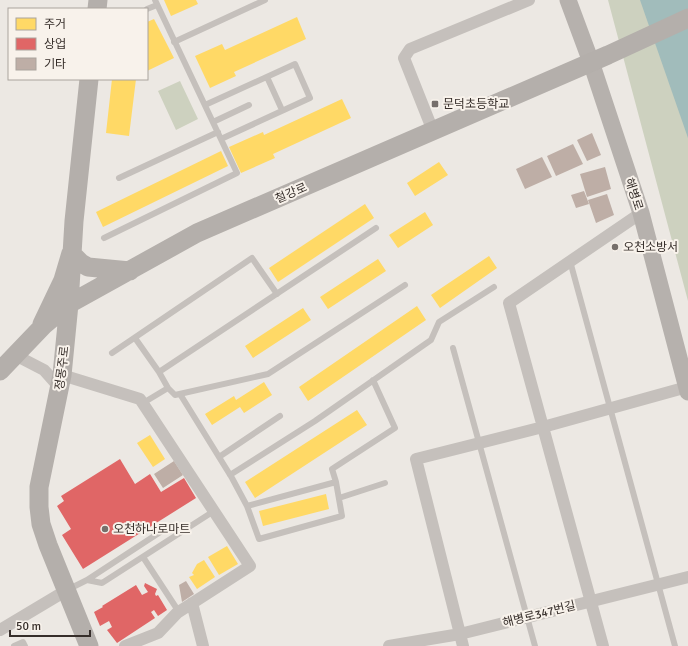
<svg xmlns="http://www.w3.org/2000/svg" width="688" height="646" font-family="Signika,'Noto Sans KR',sans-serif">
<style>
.green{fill:#cdd1bf}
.water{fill:#a1bcbb}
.homes{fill:#ffd966}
.shops{fill:#e06666}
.building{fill:#beaea6}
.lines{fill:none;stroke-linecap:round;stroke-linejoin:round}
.lane{stroke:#c5c0bc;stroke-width:6}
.street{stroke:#c5c0bc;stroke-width:12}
.secondary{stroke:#b6b1ad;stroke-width:17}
.primary{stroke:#b4afab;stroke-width:19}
.poi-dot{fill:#766f6b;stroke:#f8f2eb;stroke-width:1.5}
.labels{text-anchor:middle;stroke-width:4;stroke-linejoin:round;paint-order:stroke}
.poi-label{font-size:12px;fill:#362e2a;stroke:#f8f2eb;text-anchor:start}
.street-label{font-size:12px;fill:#362e2a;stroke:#f8f2eb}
</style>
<rect width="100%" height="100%" fill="#ece8e3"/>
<path class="green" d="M608 0H688V301Z
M180 81 198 119 176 130 158 91Z"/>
<path class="water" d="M640 0H688V138Z"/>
<path class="homes" d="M164 0H196L198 4 171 16Z
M297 17 306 39 234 72 236 76 210 88 195 56 222 44 225 50Z
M154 19 174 58 147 71V22Z
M112 79H136L129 136 106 133Z
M342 99 351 118 273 154 275 158 241 173 229 147 263 132 264 135Z
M221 151 228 166 103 227 96 212Z
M439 162 448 175 415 196 407 183Z
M365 204 374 218 278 282 269 268Z
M425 212 433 225 398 248 389 235Z
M489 256 497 268 440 308 431 295Z
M378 259 386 271 328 309 320 297Z
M417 306 426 320 308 401 299 387Z
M303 308 311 320 253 358 245 346Z
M264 382 272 395 244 413 240 407 212 425 205 414 234 396 236 400Z
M357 410 367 425 255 498 245 482Z
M150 435 165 459 153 467 137 443Z
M326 494 329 509 263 526 259 511Z
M227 546 238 564 219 575 208 557Z
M204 560 215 577 197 589 189 577 194 575 192 573 197 564Z"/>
<path class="shops" d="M120 459 135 484 150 474 161 492 184 478 196 498 83 569 62 535 71 529 57 506 64 501 61 496Z
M145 583 157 589 155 594 156 596 158 595 167 610 158 616 154 610 151 612 155 618 117 643 107 630 112 627 109 621 100 626 94 612 103 607 102 606 136 585 142 595 148 592 144 586Z"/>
<path class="building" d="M592 133 601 155 587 161 577 140Z
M573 144 583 164 556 176 547 156Z
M542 157 552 177 525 189 516 169Z
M605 167 611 189 587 197 580 174Z
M584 191 589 204 576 208 571 195Z
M607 194 614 215 596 223 588 200Z
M174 461 183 475 163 488 154 474Z
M186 581 194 594 182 602 179 585Z"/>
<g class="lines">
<path class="lane" d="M147 9 157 5
M174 42 265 0
M267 77 282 110
M205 105 295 64 310 98 221 139
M213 122 249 105
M119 178 218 132
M376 228 159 372 168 388 175 395 268 374 405 285
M104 238 237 173 155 0
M570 261 675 646
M135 338 159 372
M453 348 535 646
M112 353 252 258 277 294
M180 394 232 478 247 506 259 539 342 516 336 482 247 506
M143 403 168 388
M219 457 280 416
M230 475 315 421 431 340 439 322 494 287
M336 482 332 469 395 428 373 380
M339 498 385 483
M143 557 179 612
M87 580 171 525 184 531
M69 589 87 580 102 583 214 511
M14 646 23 642 25 646"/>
<path class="street" d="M433 131 404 58 410 49 529 0
M15 355 44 370 60 388
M62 375 140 399 250 566 177 613 158 633 125 646
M192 603 203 646
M0 630 67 590
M389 646 460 634 688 577
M463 646 416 459 543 427 687 387
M603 646 509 303 641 213"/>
<path class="secondary" d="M568 0 591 62 641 213 688 392"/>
<path class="primary" d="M97 9 98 0
M89 79 74 221 69 304 62 375 39 487V507L41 524 48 545 89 646
M42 324 63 280 71 253 81 263 88 267 130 271
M0 371 44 325 69 304 197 233 608 55 688 18"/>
</g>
<g class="poi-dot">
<rect x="431" y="100" width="8" height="8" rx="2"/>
<circle cx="615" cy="247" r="4"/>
<circle cx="105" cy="529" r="4"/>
</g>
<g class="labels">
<g class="poi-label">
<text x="443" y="108">문덕초등학교</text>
<text x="623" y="251">오천소방서</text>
<text x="113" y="533">오천하나로마트</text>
</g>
<g class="street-label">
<text transform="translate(291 193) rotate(-23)" y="4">철강로</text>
<text transform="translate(634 194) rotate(72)" y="4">해병로</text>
<text transform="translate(62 368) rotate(-83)" y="4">정몽주로</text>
<text transform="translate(539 614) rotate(-14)" y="4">해병로347번길</text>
</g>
</g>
<rect x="8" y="8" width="140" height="72" fill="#f8f2eb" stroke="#aaa49e"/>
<rect x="16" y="18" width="20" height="12" fill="#ffd966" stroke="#aaa49e"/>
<text x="44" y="28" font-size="12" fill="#362e2a">주거</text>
<rect x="16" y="38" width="20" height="12" fill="#e06666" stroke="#aaa49e"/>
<text x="44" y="48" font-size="12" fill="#362e2a">상업</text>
<rect x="16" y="58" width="20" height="12" fill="#beaea6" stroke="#aaa49e"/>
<text x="44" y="68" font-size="12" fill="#362e2a">기타</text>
<path d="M10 630v6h80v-6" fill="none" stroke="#362e2a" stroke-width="2"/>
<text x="16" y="630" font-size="12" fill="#362e2a" stroke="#f8f2eb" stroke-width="3" paint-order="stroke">50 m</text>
</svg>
